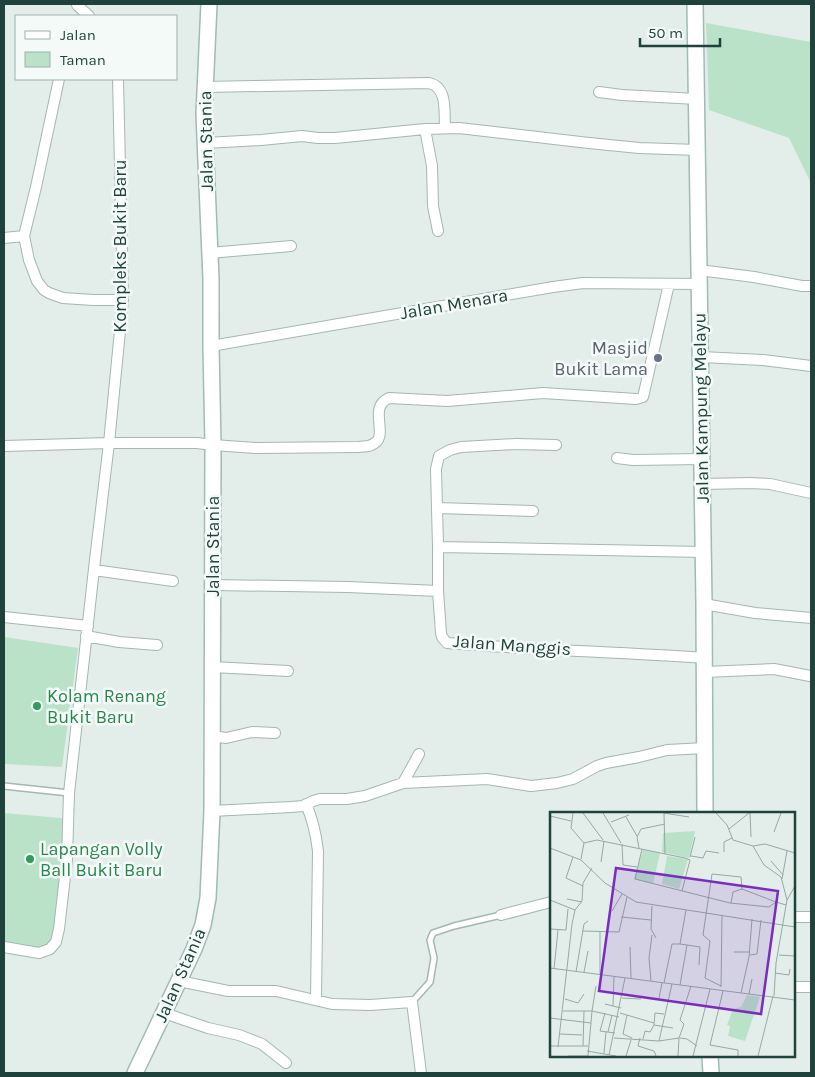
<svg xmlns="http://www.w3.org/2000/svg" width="815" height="1077" font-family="Karla,sans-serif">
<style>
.green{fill:#b9e2c8}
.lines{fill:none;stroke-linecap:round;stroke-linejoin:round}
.lane-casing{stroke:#a5b7b2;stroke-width:8}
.street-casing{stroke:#a5b7b2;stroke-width:12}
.secondary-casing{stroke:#a0bbb4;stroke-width:18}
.lane{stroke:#fff;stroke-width:5}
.street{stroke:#fff;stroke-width:10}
.secondary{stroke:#fff;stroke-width:15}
.worship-dot{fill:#6b7280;stroke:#f4faf8;stroke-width:2}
.leisure-dot{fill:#2e9e5b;stroke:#f4faf8;stroke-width:2}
.labels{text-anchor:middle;stroke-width:5;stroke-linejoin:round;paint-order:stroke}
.street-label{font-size:18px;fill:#20423c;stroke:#f4faf8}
.worship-label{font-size:18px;fill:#5b616d;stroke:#f4faf8;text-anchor:end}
.leisure-label{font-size:18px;fill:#27864d;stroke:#f4faf8;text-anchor:start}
.inset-road{fill:none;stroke:#95a9a4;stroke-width:1}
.view{fill:#7b2cbf;fill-opacity:0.15;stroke:#7b2cbf;stroke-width:2.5}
.inset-edge{fill:none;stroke:#20423c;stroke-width:2.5}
</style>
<rect width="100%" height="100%" fill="#e3eeea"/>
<path class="green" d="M706 23 811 42V183L789 138 709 110Z
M4 637 78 648 62 767 4 764Z
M4 813 72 819 54 950 4 944Z"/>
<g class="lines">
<g class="lane-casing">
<path id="lane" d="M4 786 69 793
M412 1002 430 982 434 958 430 940 433 933 454 926 501 915"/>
</g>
<g class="street-casing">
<path id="street" d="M77 4V5L89 16
M59 79 36 187 24 236 29 260 37 281 44 290 49 293 63 298 93 300H123
M205 87 429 83C448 87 444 113 445 128
M599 92 622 95 697 99
M425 129 432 166 433 206 438 231
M205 143 261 140 302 136 318 138H335L425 129 459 128 589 143 639 148 698 150
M4 238 24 236
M209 253 291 246
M699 270 754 277 802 286H811
M211 346 553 287 583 283 699 284
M701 357 763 360 811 366
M4 446 109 443H197L213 445 256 448 359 447C363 446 368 447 371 445 392 438 366 408 389 398L447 401 543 393 636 399 643 397 669 284
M617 458 633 460 702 459
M702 484 751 483 770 484 811 493
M437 508 533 511
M438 547 436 469 439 456 450 450 461 447 516 444 556 445
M94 570 173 581
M212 585 348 587 438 591 441 633 442 637 447 643C533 650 619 652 705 658
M438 591V547L704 552
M704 604 755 613 811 618
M4 617 88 626
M86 636 119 642 157 645
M212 667 288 671
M705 672 774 669 810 676
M212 736 226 738 252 732 275 733
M403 783 487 779 531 786 557 783 573 779 597 766 606 763 639 757 667 750 705 748
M306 804C313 820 316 834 318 851L316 1000
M212 811 291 807 303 806 313 801 320 799H347L365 796 403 783 419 754
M501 915 551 902
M794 917H811
M4 947 39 953 50 949 56 942 59 929 67 859 69 793 95 560 109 443 123 300 118 79
M179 981 228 991H276L332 1004 370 1005 412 1002 421 1073
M794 987H811
M164 1013 208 1028 239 1035 262 1044 286 1063"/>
</g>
<g class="secondary-casing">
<path id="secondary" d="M695 4 704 604 705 813
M710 1056 711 1073
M135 1073 194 949 203 925 208 898 212 811 213 445 211 346V279L204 114 209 4"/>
</g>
<use href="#lane" class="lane"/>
<use href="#street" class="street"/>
<use href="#secondary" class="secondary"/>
</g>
<circle class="worship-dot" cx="658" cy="358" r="5"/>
<g class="leisure-dot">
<circle cx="37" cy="706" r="5"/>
<circle cx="30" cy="859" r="5"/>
</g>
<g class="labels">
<g class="street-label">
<text transform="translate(206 141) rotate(-91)" y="6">Jalan Stania</text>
<text transform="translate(120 246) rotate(-90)" y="6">Kompleks Bukit Baru</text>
<text transform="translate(454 304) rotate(-10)" y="6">Jalan Menara</text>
<text transform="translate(701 408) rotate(-91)" y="6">Jalan Kampung Melayu</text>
<text transform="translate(213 546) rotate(-90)" y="6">Jalan Stania</text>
<text transform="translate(512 645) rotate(4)" y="6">Jalan Manggis</text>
<text transform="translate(180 975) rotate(-66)" y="6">Jalan Stania</text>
</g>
<g class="worship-label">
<text x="648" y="354">Masjid<tspan x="648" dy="21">Bukit Lama</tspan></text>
</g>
<g class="leisure-label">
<text x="47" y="702">Kolam Renang<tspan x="47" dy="21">Bukit Baru</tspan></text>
<text x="40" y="855">Lapangan Volly<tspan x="40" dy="21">Ball Bukit Baru</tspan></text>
</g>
</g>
<g transform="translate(550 812)">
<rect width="245" height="245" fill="#e3eeea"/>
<path d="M145 19 139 46 112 40 113 21ZM93 38 110 41 103 72 84 67ZM117 44 138 47 129 77 112 72ZM197 183 210 185 195 229 178 224 180 214 177 213 183 197 191 195Z" fill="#b9e2c8"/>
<path class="inset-road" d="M23 1 21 16 34 31M33 1 53 28M53 1 71 31M114 1 115 42M114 1 139 5M166 1 177 13 183 28 203 34 214 53 231 65 237 88M200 1 201 25M0 4 21 9M76 5 87 24M61 10 79 3M179 17 199 1M224 20 231 1M72 32 73 53 87 55M203 34 215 32 245 41M0 36 31 48 55 71 86 90 245 115M89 36 87 25 91 17 115 12M92 37 85 67 180 91 219 95 226 90 236 93M174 40V30L182 26M141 44 153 46 156 39 169 41M23 45 16 66 33 74M140 45 145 25M31 47 34 31 47 28 135 46 140 48 132 79M221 49 233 63M51 50 54 29M232 67 237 39M17 87 32 90M0 88 25 98M181 91 183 80 192 77 226 90M102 94 101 117 106 126M62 99 72 82M71 105 101 108M0 117 16 118 18 97M33 119 69 120 77 85M50 119V163M130 132 137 133 130 173M137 133 150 135 149 153M80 135 81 166M184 140H200M200 143 207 142 211 108M229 143 245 144M0 156 245 188M4 157 8 118M26 160 34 112 38 109M34 160 38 139M225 161 239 163 240 157M101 169 99 146 102 123M114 171 122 132H130L136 98M171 174 155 166 160 129 153 123 162 62 191 65 192 77M171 175 172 103M173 179 160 233 188 238V244M191 181 199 145 202 107M199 182 202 167M224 184 226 151 237 88 245 74M72 186 91 187M109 186 112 171M15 187 28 191 34 182M55 192 71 196M63 194 64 165M13 199H42L46 174M55 201 50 219 65 221M70 201 104 211M114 202 105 201 104 213 123 216M77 203 73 222 82 226M0 206 41 211M58 220 62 203M10 222 32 223M64 226 109 229 129 226 128 244M90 226 88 234 104 239 106 244M129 226 134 212 130 208 141 174M130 226 137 227 147 234M93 227 95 219 100 220 104 213M109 229 122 172M0 234H38M33 234 34 199M8 235 22 112 25 98 32 89 33 71 42 56M37 239 66 244M54 241 56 220M59 243 75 166M18 244H38M38 244 42 199 69 205M76 244 81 228M143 244 160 177M208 244 223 184"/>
<path class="view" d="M66 56 228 79 211 202 49 179Z"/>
<rect width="245" height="245" class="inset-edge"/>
</g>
<rect width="815" height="1077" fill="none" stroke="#20423c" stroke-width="10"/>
<rect x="15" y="15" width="162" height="65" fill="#f4faf8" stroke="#9fb0ad"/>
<rect x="25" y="31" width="25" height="8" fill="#ffffff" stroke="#9fb0ad"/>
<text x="60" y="40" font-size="15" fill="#20423c">Jalan</text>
<rect x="25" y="52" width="25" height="15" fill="#b9e2c8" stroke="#9fb0ad"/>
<text x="60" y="65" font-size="15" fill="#20423c">Taman</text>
<path d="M640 38v8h80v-8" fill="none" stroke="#20423c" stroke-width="2.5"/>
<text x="648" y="38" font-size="15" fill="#20423c" stroke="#f4faf8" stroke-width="4" paint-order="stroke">50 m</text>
</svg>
